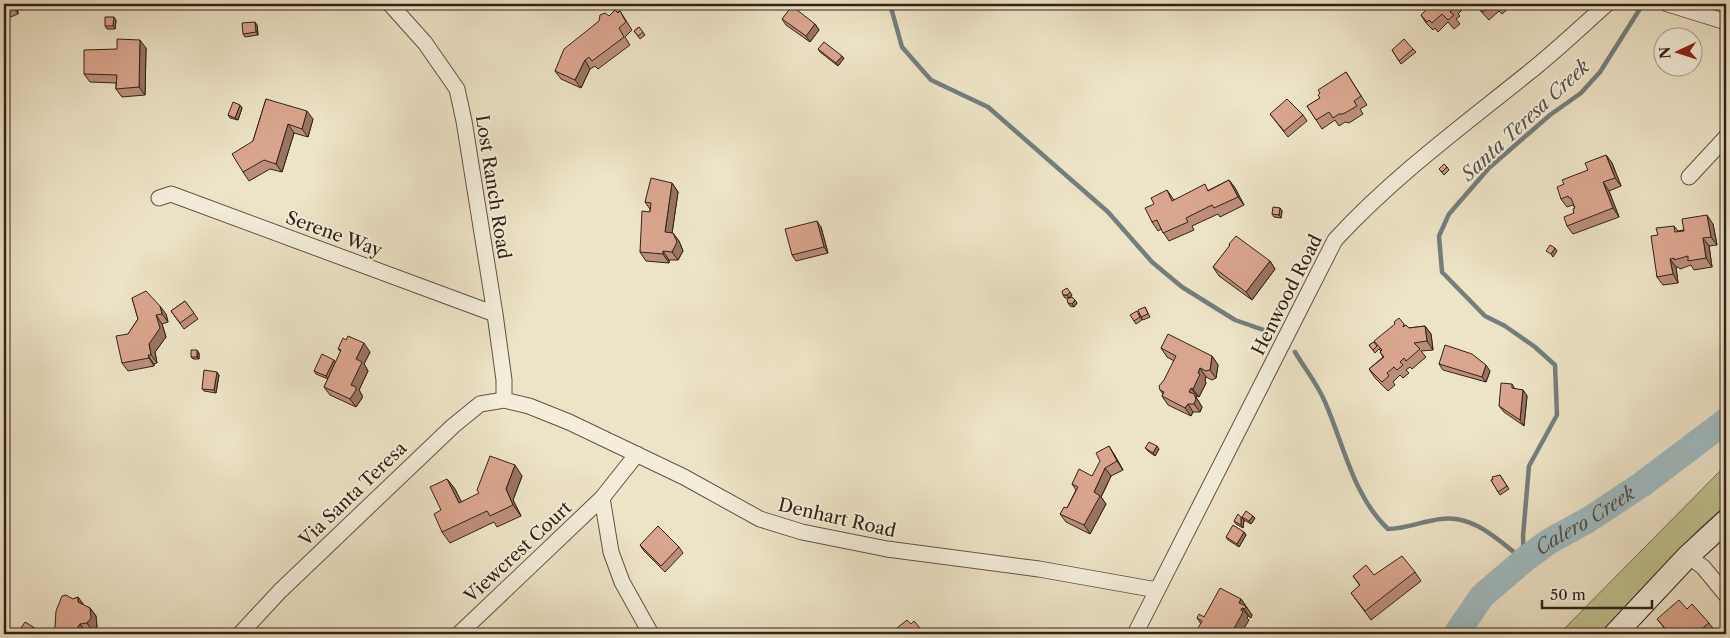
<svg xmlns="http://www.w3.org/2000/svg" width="1730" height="638" font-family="'Libre Caslon Text',serif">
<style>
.green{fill:#bfc190;stroke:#797254}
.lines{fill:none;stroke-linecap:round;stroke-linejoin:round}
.stream{stroke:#747e7d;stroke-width:4.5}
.river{stroke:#9fbbc0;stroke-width:26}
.street-casing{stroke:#625244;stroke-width:17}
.secondary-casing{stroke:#332218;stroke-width:24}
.street{stroke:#f3edda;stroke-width:15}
.secondary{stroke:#f3edda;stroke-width:22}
.wall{fill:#bb8e7a;stroke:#332218}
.shaded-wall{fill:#997463;stroke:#332218}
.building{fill:#daa58e;stroke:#332218}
.labels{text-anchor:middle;stroke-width:4;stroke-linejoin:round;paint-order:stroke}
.street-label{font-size:18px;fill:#332218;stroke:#f3edda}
.water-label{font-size:19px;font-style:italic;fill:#53504a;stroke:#f3edda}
</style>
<rect width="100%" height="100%" fill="#ede3c6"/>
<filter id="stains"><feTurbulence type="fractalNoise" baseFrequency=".004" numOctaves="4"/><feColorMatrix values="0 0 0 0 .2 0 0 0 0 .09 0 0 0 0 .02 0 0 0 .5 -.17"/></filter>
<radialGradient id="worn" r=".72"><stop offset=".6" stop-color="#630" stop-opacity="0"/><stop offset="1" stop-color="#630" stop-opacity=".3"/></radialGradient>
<path class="green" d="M1726 465V505L1698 530 1604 634H1559Z"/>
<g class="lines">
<path class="stream" d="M890 4 902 47 931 80 988 107 1108 212 1152 262 1182 287 1235 320 1272 333
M1295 352C1305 369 1318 385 1325 402 1344 445 1353 496 1388 529 1405 529 1423 521 1441 519 1474 514 1500 542 1524 560
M1524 560 1523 536 1529 466 1557 415 1555 365 1535 347 1505 326 1485 316 1442 272 1439 236 1449 214 1489 168 1550 115 1581 93 1600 72 1643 4"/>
<path class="river" id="s1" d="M1456 634 1482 596 1524 560 1548 542 1588 520 1641 485 1726 421"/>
<g class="street-casing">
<path id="street" d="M390 4 425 43 457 89 464 121 495 314 504 380V400
M1668 4 1726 22
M1689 177 1726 137
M159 198 171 194 495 314
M602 498 611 552 622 582 651 634
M1688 556 1703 567 1726 595
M460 633 602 498 637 454
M240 634 280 591 453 426 480 404 504 400 529 406 569 422 684 477 760 519 802 532 887 549 1039 569 1157 590
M1135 634 1335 240C1392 178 1461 127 1527 74 1555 52 1581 27 1607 4"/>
</g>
<g class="secondary-casing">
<path id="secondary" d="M1615 634 1688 556 1726 521"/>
</g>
<use href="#street" class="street"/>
<use href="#secondary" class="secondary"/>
</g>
<path class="wall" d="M4 4H17L18 14 8 18 4 17Z
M1432 4H1466L1467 5 1458 14 1460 16 1456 19 1460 24 1454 29 1448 22 1438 32 1435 28 1433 30 1426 23 1421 15Z
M1474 4H1511L1512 5 1502 14 1499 11 1489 20Z
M620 11 632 30 625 37 630 45 598 69 595 66 590 69 581 88 561 79 555 71 609 16Z
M782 19 815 24 819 30 810 42 786 25Z
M116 20 115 29H107L105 26Z
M257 25 258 35 245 37 243 34Z
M639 27 645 35 640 39 634 31Z
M146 48 145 95 122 97 116 89V83L90 82 84 74Z
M818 49 844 58 838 66 820 52Z
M1413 49 1416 52 1401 64 1392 50Z
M1346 72 1367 105 1360 109 1363 114 1349 123 1345 122 1339 126 1335 120 1322 129 1307 106 1320 98V93Z
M266 99 313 119 308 137 294 133 282 172 270 169 249 181 243 172 253 141Z
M240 105 242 108 238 120 230 118 228 115Z
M1270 114 1303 115 1307 121 1288 137Z
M1606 155 1612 163 1621 186 1609 191 1619 217 1573 234 1567 226 1574 213 1575 208 1573 205 1567 207 1561 199 1564 184 1588 170Z
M1447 167 1449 170 1444 175 1439 169Z
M1229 180 1235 188 1244 205 1220 217 1218 214 1192 226 1194 230 1169 241 1161 229 1158 231 1152 222 1154 204 1167 190 1174 200 1209 190Z
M672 183 678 192 672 233 679 241 683 251 678 260H669V263L646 261 640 252 650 212V209L645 202Z
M1280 208 1282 211 1281 218 1274 217 1272 214Z
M1713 224 1717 245 1709 246 1712 267 1694 270 1691 265 1680 269 1678 267H1676L1678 283 1663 285 1657 277 1658 235 1674 226 1678 231Z
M821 227 828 253 796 261 792 255Z
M1229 244 1270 261 1275 269 1252 300 1219 276 1213 267 1230 246Z
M1063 295H1072L1070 298 1077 303 1074 307 1070 306 1068 303 1069 298H1065Z
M132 298 166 314 168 322 162 324 166 337 155 352 157 363 154 364V366L128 371 122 363 128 334 138 319Z
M185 301 198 319 184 329 171 311Z
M1145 307 1150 317 1143 320 1141 317Z
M1139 314 1142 320 1136 324 1134 321Z
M1405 325 1409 328 1425 326 1431 334 1433 350 1421 351 1426 357 1412 369 1410 367 1406 370 1409 373 1403 378 1400 375 1393 382 1395 385 1388 391 1375 378 1369 369 1383 357 1380 352 1381 351 1379 349 1375 353 1369 345Z
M1161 348 1212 356 1218 365 1216 378 1212 380 1206 377 1205 380 1206 383 1199 397 1197 396 1196 397 1202 407 1200 412H1193L1191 416 1168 405 1162 396 1163 394 1160 390 1174 361 1167 357Z
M338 349 370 352 364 364 368 371 359 390 362 395V398L356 407 330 395 324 387 328 379 316 374 314 371 336 362 341 352Z
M199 353V359H193L191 357Z
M1439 364 1490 371 1486 382 1443 370Z
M219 375 216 393 204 391 202 389Z
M1512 384 1515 389 1523 390 1527 396 1524 426 1504 412 1499 406Z
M1145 448 1159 449 1155 456 1148 451Z
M1114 454 1123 470 1111 476 1106 487 1101 497 1106 504 1090 534 1066 522 1060 514 1067 508 1076 490 1072 484 1092 476Z
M1500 475 1509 489 1500 495 1491 480Z
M522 476 513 500 521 516 497 527 494 522 450 543 442 532 441 510 447 479 455 489 461 502Z
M1253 516 1255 518 1251 524 1244 520 1242 517Z
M1241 517 1244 520 1243 528 1236 524 1234 521Z
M1244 532 1246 535 1239 547 1228 540 1226 537Z
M640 545 679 547 683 553 665 572 644 551Z
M1415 572 1421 581 1371 620 1351 593 1360 586 1353 576 1374 575Z
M78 597 83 605 90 608 96 616 97 627 93 632 86 633 17 634 38 630 49 634 55 627 73 599Z
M1241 599 1252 615 1251 618 1248 616 1247 618 1249 620 1201 624 1197 618 1204 617Z
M1687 609 1709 623 1715 631 1711 634H1669L1657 619Z"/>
<path class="shaded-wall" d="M12 4H17L18 14 12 6Z
M114 17 116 20 115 29 113 26Z
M255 22 257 25 258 35 256 32Z
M815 24 819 30 810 42 806 36Z
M140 40 146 48 145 95 139 87Z
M842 56 844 58 838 66 836 63Z
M585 60 590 69 581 88 575 80Z
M240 105 242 108 238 120 235 118Z
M307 111 313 119 308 137 302 129Z
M288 124 294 133 282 172 276 164Z
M1606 155 1612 163 1621 186 1615 178Z
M1229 180 1235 188 1244 205 1238 197Z
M1603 182 1609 191 1619 217 1613 208Z
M672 183 678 192 671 240 665 232Z
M1280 208 1282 211 1281 218 1279 215Z
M1707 215 1713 224 1717 245 1711 237Z
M817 221 821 227 828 253 824 247Z
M673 233 679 241 683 251 678 260 672 252Z
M1703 238 1709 246 1712 267 1706 258Z
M1555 248 1557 251 1553 257 1551 254Z
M663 251 669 260V263L663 254Z
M1670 259 1676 267 1678 283 1673 274Z
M1270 261 1275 269 1252 300 1246 292Z
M1070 292 1072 295 1069 298 1067 295Z
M1075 300 1077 303 1074 307 1072 304Z
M160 306 166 314 168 322 162 314Z
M156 315 162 324 166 337 155 352 157 363 151 355 149 344Z
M1425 326 1431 334 1433 350 1427 341Z
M364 343 370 352 364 364 368 371 359 390 362 395V398L356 407 350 399 351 385 356 359Z
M197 350 199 353V359L197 357Z
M148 355 154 364V366L149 358Z
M1212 356 1218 365 1216 378 1210 370Z
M334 360 336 363 328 379 326 376Z
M1486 365 1490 371 1486 382 1482 377Z
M1200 368 1206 377 1205 380 1206 383 1199 397 1193 389Z
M217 372 219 375 216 393 214 390Z
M1191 388 1197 396 1196 397 1202 407 1200 412 1194 404 1189 392Z
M1523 390 1527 396 1524 426 1520 420Z
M1188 404 1193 412 1191 416 1185 408Z
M1109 446 1114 454 1123 470 1117 461Z
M1157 446 1159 449 1155 456 1153 453Z
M515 465 522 476 513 500 521 516 513 505 506 489Z
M1105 468 1111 476 1101 497 1106 504 1090 534 1084 525 1094 492Z
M447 479 455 489 467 513 459 503Z
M1253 516 1255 518 1251 524 1249 521Z
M1241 517 1244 520 1243 528 1241 525Z
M1244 532 1246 535 1239 547 1237 544Z
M78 597 84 605 78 602Z
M1241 599 1252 615 1251 618 1239 603Z
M90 608 96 616 97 627 93 632 87 623Z
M1242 608 1248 616 1247 618 1249 620 1241 634H1231Z
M80 624 86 633 85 634H73Z"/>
<path class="building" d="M4 4H12V6L4 8Z
M1432 4H1453L1452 5 1454 8 1450 12 1454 15 1448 20 1442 14 1432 23 1429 20 1427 22 1421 15Z
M1476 4H1492L1483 12Z
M792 6 815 24 806 36 782 19Z
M615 10 618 13 620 11 626 22 619 28 624 37 592 61 589 57 585 60 575 80 555 71 564 49 599 21 600 15 605 13 609 16Z
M105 17H114L113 26H105Z
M255 22 256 32 243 34 242 23Z
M639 27 643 32 638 36 634 31Z
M117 39 140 40 139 87 116 89 117 75 84 74V50L117 49Z
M1404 39 1413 49 1399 61 1392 50Z
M824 42 842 56 836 63 818 49Z
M1346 72 1361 96 1354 101 1357 106 1343 114H1339L1333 118 1329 112 1316 120 1307 106 1320 98 1318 95 1320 93 1318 90Z
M266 99 307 111 302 129 288 124 276 164 264 160 243 172 232 154 253 141Z
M1287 99 1303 115 1284 131 1270 114Z
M233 102 240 105 235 118 228 115Z
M1606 155 1615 178 1603 182 1613 208 1567 226 1564 217 1574 213 1573 209 1575 208 1571 198H1569L1568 196 1561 199 1557 187 1564 184 1562 180 1588 170 1585 163Z
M1444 164 1447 167 1442 172 1439 169Z
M651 178 672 183 665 232 673 233 677 242 672 252 663 251V254L640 252 642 211 650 212 651 203 645 202Z
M1229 180 1238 197 1214 208 1212 205 1186 218 1188 222 1163 233 1157 220 1152 222 1145 208 1154 204 1151 198 1167 190 1172 201 1205 184 1208 191Z
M1273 207 1280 208 1279 215 1272 214Z
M1707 215 1711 237 1703 238 1706 258 1688 261V256L1674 260V258L1670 259 1673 274 1657 277 1651 236 1658 235 1656 228 1674 226 1675 232 1684 231 1682 219Z
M817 221 824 247 792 255 785 229Z
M1236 236 1270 261 1246 292 1213 267 1230 245 1229 244Z
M1550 245 1555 248 1551 254 1546 251Z
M1067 288 1070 292 1067 295H1063L1062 291Z
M146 291 160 306 162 314 156 315 160 328 149 344 151 355H148L149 358 122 363 116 336 128 334 138 319 132 298Z
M1072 297 1075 300 1072 304 1068 303 1067 299Z
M185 301 194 313 180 323 171 311Z
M1145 307 1148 314 1141 317 1138 310Z
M1137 311 1140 317 1134 321 1130 315Z
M1399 318 1404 324 1403 327 1406 325 1409 328 1425 326 1427 341 1414 343 1420 349 1406 361 1404 358 1400 362 1403 365 1397 370 1394 367 1387 373 1389 376 1382 382 1369 369 1384 357 1380 352 1382 350 1374 341 1395 324 1394 322Z
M1168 334 1212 356 1210 370 1206 371 1200 368 1198 373 1200 374 1193 389 1191 388 1189 392 1194 394 1196 399 1194 404H1188L1185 408 1162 396 1164 392 1160 390 1159 386 1164 380 1176 356 1161 348Z
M348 336 364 343 356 359 362 362 351 385 356 387V390L350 399 324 387 341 350 338 349 343 338 346 340Z
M1374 342 1377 346 1373 350 1369 345Z
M1445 345 1472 354 1486 365 1482 377 1439 364Z
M191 350H197V357H191Z
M322 354 334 360 326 376 314 371Z
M204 370 217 372 214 390 202 389Z
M1501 383 1512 384V388L1523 390 1520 420 1499 406Z
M1149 442 1157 446 1153 453 1145 448Z
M1109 446 1117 461 1105 468 1100 479 1094 492 1100 496 1084 525 1060 514 1064 507 1067 508 1078 487 1072 484 1079 469 1092 476 1100 461 1096 453Z
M490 456 515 465 506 489 513 505 490 516 487 511 442 532 434 514 441 510 430 487 447 479 459 503 479 493 477 490Z
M1500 475 1507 486 1498 492 1491 480 1493 479 1492 477Z
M1246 511 1253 516 1249 521 1242 517Z
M1238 514 1241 517V525L1234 521Z
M1233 525 1244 532 1237 544 1226 537Z
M658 526 679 547 661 566 640 545Z
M1402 556 1415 572 1365 611 1351 593 1360 585 1353 576 1366 565 1374 575Z
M1220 588 1241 599 1239 603 1246 606 1245 609 1242 608 1241 610 1243 612 1231 634H1195L1202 621 1197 618 1199 614 1204 617Z
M66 595 73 599 78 597V602L90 608 91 618 87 623 80 624 73 634H17L25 622 38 630 40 628 49 634 55 627 56 611 62 596Z
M1679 600 1687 609 1692 604 1709 623 1695 634H1670L1657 619Z
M907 620 911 624 914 621 925 634H894L892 632Z
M763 629 769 634H752L753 631Z
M935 631 936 634H927Z
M739 632V634H728Z"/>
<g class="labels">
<g class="street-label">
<text transform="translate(493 187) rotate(81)" y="6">Lost Ranch Road</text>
<text transform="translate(334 234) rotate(20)" y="6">Serene Way</text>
<text transform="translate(1287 295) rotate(-63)" y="6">Henwood Road</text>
<text transform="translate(353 494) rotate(-44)" y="6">Via Santa Teresa</text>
<text transform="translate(837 518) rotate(13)" y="6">Denhart Road</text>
<text transform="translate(518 552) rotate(-43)" y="6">Viewcrest Court</text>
</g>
<g class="water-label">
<text transform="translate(1525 120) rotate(-43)" y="7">Santa Teresa Creek</text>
<text dy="7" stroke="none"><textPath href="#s1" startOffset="174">Calero Creek</textPath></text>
</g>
</g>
<rect width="1730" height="638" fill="none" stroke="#ede3c6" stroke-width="20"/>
<rect x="5" y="5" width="1720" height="628" fill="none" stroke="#332218" stroke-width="2.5"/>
<rect x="10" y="10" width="1710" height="618" fill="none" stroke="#332218"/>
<g transform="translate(1678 52) rotate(266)"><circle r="24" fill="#f3edda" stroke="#a69c8c"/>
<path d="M0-4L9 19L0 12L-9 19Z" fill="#8f2418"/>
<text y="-8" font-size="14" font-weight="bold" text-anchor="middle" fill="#332218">N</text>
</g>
<path d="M1542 600v8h110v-8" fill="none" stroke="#332218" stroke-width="2.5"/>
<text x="1550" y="600" font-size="15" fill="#332218" stroke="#f3edda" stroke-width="4" paint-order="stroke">50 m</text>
<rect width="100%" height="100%" filter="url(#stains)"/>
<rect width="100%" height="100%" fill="url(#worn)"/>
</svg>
